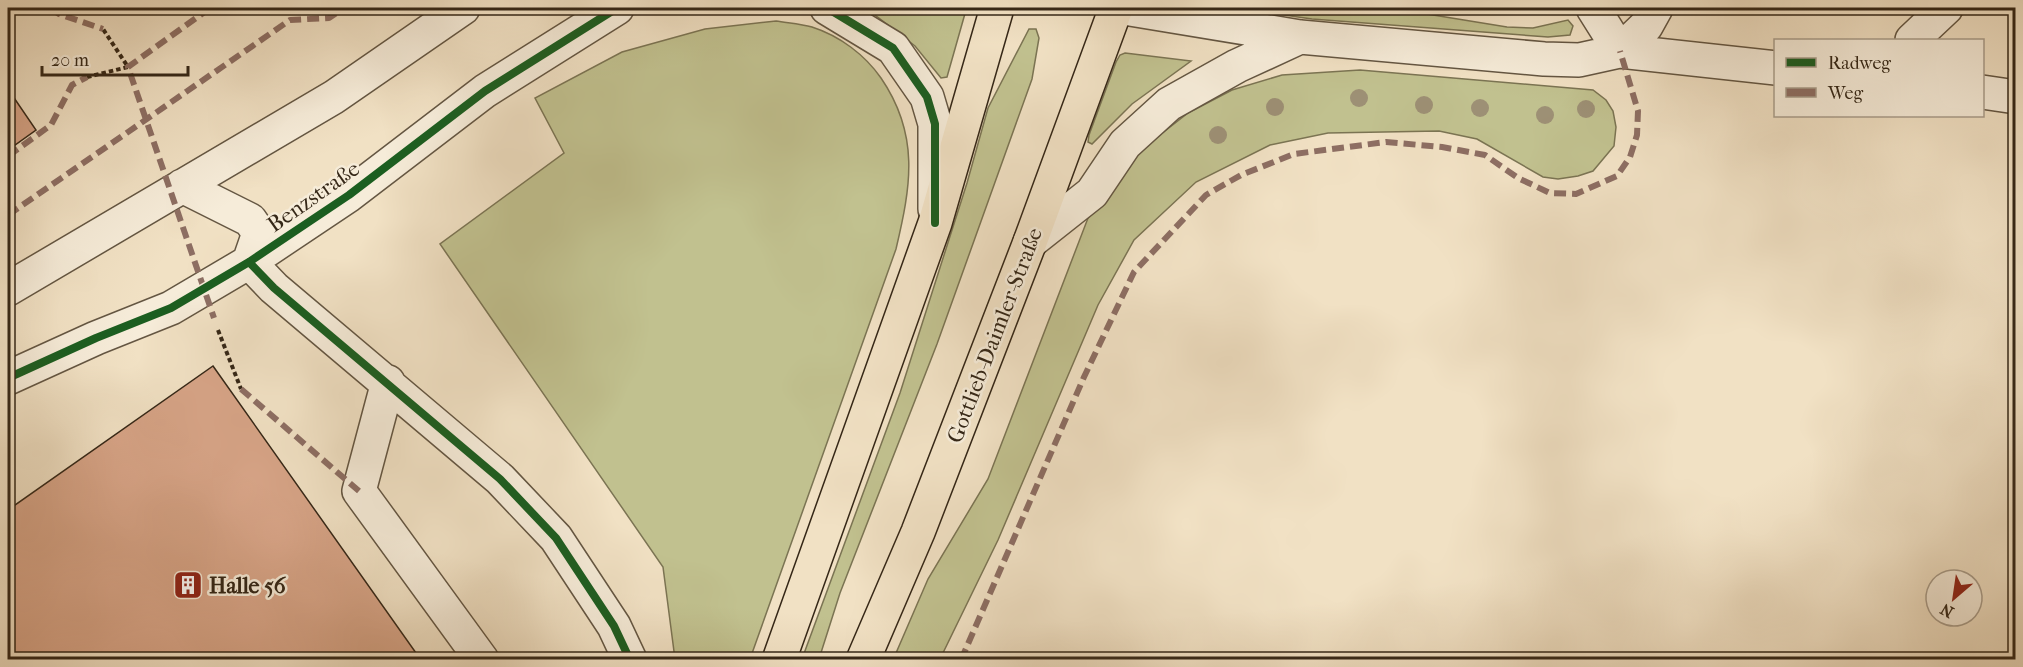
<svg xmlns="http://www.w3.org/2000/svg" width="2023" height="667" font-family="'IM FELL French Canon',serif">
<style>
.green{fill:#c1c18f;stroke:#7b7453;stroke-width:1.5}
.building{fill:#d7a487;stroke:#352717;stroke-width:1.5}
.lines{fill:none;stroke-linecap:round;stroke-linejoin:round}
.minor-casing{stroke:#645642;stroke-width:36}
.major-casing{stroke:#352717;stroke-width:36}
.path{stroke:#352717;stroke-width:4;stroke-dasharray:4.5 3;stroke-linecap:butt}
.minor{stroke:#f6ecd9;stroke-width:33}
.major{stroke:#f1e1c4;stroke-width:33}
.quiet{stroke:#8d6e63;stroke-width:6;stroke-dasharray:12 6;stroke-linecap:butt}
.cycleway-casing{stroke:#f6ecd9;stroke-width:11}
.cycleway{stroke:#1b5e20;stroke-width:8}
.tree{fill:#9d9075}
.labels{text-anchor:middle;stroke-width:5;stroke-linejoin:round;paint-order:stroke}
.street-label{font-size:22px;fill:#352717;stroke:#f6ecd9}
.poi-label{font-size:22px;font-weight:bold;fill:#352717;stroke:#f6ecd9;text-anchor:start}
</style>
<rect width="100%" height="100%" fill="#f1e1c4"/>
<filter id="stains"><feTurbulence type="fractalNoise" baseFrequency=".00333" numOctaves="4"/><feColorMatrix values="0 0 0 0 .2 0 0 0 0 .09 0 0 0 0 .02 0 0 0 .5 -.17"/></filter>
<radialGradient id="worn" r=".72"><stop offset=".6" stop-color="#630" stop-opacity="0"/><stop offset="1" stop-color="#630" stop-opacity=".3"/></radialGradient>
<path class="green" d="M866 8H953L966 10 947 77 941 78 915 46Z
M1234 8H1390L1507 27 1533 28 1568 20 1573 26 1570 35 1548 37 1312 19Z
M776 21C788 23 801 24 812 27 840 36 865 55 881 78 920 135 911 186 896 249L750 659H675L663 567 440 244 564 153 535 98 622 52 705 29Z
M1029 29H1036L1039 38 1032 79 937 344 840 593 819 659H802L900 393 967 183 988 108Z
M1125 53 1191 61 1132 104 1092 144 1088 142 1089 135 1116 62 1120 55Z
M1360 70 1593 90 1606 100 1613 111 1616 127 1614 146 1593 171 1578 176 1558 179 1543 177 1477 139 1439 131 1328 133 1270 145 1196 182 1134 240 1098 305 998 540 940 659 893 660 928 579 988 479 1088 218 1122 172 1147 145 1188 113 1232 90 1282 75Z"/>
<path class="building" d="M8 89 36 130 8 150Z
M213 366 421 660H8V510Z"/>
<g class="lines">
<g class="minor-casing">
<path id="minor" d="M827 8 893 48 927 97 935 124V209
M1124 8 1300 37 1544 59 1579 60 1620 51 1776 68
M1593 8 1620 51
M1912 40 1946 8
M1620 51 1646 26 1656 8
M1982 92 2016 97
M182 186 250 220 259 233 249 262
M1030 242 1092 193 1125 144 1169 104 1237 66 1300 37
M249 262 274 288 500 479 556 538 614 626 630 660
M8 289 334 97 463 8
M8 378 96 338 171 308 249 262 349 195 485 91 617 8
M388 382 359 491 482 660"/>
</g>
<g class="major-casing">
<path id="major" d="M779 660 935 223 997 8
M863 660 918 532 1030 242 1116 8"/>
</g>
<path class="path" d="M87 77 128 67 103 29
M218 330 241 389"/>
<use href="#minor" class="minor"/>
<use href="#major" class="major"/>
<path class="quiet" d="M50 8 59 14 103 29
M210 8 128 67 214 318
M8 156 51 125 72 85 87 77
M8 215 290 20 329 18 344 8
M241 389 359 491
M961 660 1084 377 1134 272 1206 195 1241 175 1294 154 1386 142 1442 147 1485 155 1518 178 1550 193 1576 194 1617 176 1630 157 1637 135 1638 111 1620 51"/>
<g class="cycleway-casing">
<path id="cycleway" d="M827 8 893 48 927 97 935 124V223
M249 262 274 288 500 479 556 538 614 626 630 660
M8 378 96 338 171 308 249 262 349 195 485 91 617 8"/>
</g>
<use href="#cycleway" class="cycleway"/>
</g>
<g class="tree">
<circle cx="1359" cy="98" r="9"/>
<circle cx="1424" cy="105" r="9"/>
<circle cx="1275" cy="107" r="9"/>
<circle cx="1480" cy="108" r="9"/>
<circle cx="1586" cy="109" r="9"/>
<circle cx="1545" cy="115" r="9"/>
<circle cx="1218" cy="135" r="9"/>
</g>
<defs>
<g id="building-square" transform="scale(1.5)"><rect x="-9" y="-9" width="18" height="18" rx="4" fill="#8f2418" stroke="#f6ecd9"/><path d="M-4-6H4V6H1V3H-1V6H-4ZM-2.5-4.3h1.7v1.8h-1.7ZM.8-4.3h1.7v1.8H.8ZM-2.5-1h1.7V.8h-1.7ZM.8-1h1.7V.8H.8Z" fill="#fff"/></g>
</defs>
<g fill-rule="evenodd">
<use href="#building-square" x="188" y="585"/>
</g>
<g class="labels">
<g class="street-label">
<text transform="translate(313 196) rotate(-35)" y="8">Benzstraße</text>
<text transform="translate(994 335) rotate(-69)" y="8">Gottlieb-Daimler-Straße</text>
</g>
<g class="poi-label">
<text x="209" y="593">Halle 56</text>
</g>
</g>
<rect width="2023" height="667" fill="none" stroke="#f1e1c4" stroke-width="30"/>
<rect x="9" y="9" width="2005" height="649" fill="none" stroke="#352717" stroke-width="3"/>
<rect x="15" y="15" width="1993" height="637" fill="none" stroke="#352717" stroke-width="1.5"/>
<rect x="1774" y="39" width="210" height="78" fill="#f6ecd9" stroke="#a99d8b" stroke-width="1.5"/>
<rect x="1786" y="58" width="30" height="9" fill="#1b5e20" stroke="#a99d8b" stroke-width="1.5"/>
<text x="1828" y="69" font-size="18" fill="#352717">Radweg</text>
<rect x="1786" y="88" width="30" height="9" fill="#8d6e63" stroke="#a99d8b" stroke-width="1.5"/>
<text x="1828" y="99" font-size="18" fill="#352717">Weg</text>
<g transform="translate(1954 598) rotate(209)"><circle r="28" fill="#f6ecd9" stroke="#a99d8b" stroke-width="1.5"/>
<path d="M0-4.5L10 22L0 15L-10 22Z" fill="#8f2418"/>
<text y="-9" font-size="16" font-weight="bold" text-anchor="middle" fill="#352717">N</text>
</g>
<path d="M42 66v9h146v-9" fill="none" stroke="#352717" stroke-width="3"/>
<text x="51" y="66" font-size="18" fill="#352717" stroke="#f6ecd9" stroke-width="4.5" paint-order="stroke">20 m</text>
<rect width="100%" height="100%" filter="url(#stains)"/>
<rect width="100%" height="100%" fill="url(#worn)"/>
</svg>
